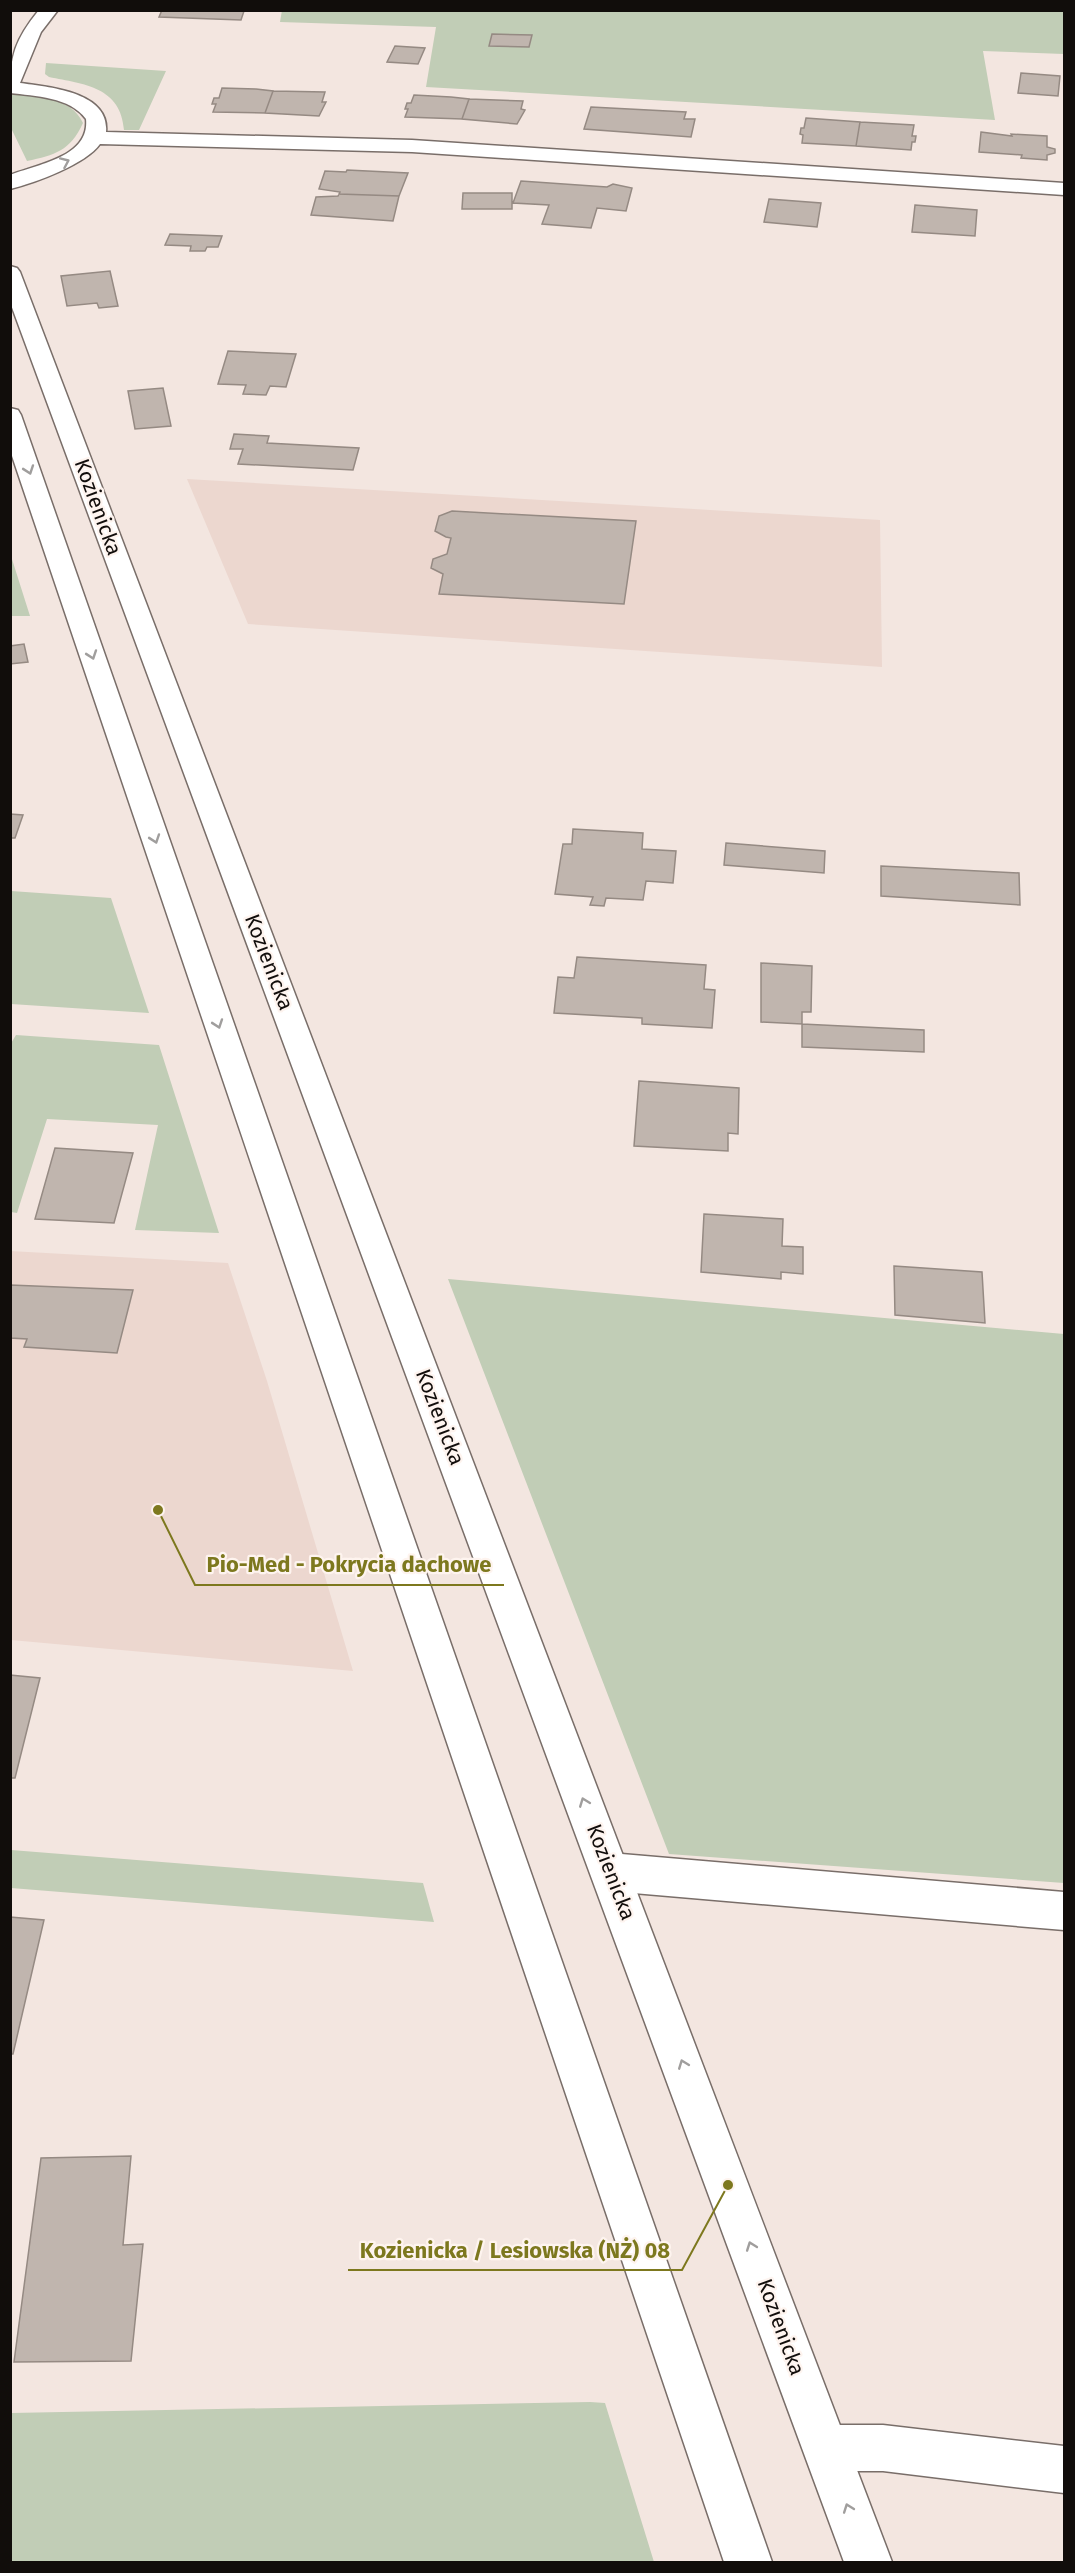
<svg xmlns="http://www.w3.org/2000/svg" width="1075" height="2573" font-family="'Fira Sans',sans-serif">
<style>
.built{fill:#ecd7cf}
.green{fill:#c1cdb6}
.building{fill:#c0b5ae;stroke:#958a83;stroke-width:1.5}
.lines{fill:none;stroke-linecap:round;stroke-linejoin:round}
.service-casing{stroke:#796e69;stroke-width:3}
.minor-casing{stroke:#796e69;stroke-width:3}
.secondary-casing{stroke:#796e69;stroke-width:3}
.service{fill:#fff;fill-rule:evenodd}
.minor{fill:#fff;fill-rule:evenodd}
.secondary{fill:#fff;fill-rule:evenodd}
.oneway{stroke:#a09e9d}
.labels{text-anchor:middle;stroke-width:4.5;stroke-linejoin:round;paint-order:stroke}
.street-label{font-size:21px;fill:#110d0b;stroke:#fef4ef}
.leader{fill:none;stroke:#7d781e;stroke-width:2}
.callout-dot{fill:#7d781e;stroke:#fef4ef;stroke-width:2}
.callout-label{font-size:22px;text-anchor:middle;font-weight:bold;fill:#7d781e;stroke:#fef4ef;stroke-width:4.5;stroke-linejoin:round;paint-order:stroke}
</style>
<rect width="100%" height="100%" fill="#f3e6e0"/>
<path class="built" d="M187 479 880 520 882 667 248 624Z
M10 1251 228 1263 267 1381 353 1671 11 1640Z"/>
<path class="green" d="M282 10H1064V54L983 51 995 120 426 87 436 27 280 22Z
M46 63 166 71 139 130H124C121 87 84 84 49 77L45 74Z
M11 94C36 97 71 96 83 123 70 151 55 155 27 161L11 128Z
M10 556H11L30 616H11Z
M11 891 111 898 149 1013 11 1004Z
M16 1035 159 1045 219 1233 135 1230 158 1125 47 1119 17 1213 11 1212 10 1045Z
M448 1279 1064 1334V1883L669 1854Z
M11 1850 423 1883 434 1922 11 1888Z
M590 2402 605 2403 654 2562H11V2413Z"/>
<path class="building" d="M162 10H225L244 11 241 20 159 17Z
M492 34 532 35 529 47 489 46Z
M395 46 425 48 418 64 387 62Z
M1021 73 1060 76 1058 96 1018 93Z
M222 88 256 89 273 91 265 113 213 112 216 104H212L214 98H219Z
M273 91 325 92 322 102H326L319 116 265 113Z
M414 95 451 97 469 99 462 119 405 117 408 109H405L407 103H411Z
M469 99 523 101 521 109 525 110 517 124 462 119Z
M591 107 686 112 684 119H695L691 137 584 129Z
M806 118 860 122 856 146 802 143 803 135 800 134 801 128H804Z
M860 122 914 125 912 136H916L915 142H912L911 150 856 146Z
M981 132 1012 136 1011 134 1047 136V147L1055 149V153L1047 155V160L1021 158 1022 155 979 152Z
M347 170 408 173 399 196 339 194 340 192 319 189 325 171 346 172Z
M521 181 607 187 613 184 632 188 626 211 597 208 591 228 542 224 549 205 513 203Z
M463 193H512V209H462Z
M339 194 399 196 393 221 311 215 316 197 338 196Z
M769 199 821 203 817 227 764 222Z
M915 205 977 210 975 236 912 232Z
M170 234 222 236 218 247H207L205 251H190L191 246 165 245Z
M110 271 118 306 99 308 97 303 67 306 61 276Z
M228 351 296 354 286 387 270 386 266 395 243 394 246 385 218 384Z
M163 388 171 426 135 429 128 391Z
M234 434 269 436 267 443 359 448 353 470 238 464 243 449H230Z
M452 511 636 521 624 604 439 594 443 574 431 568 433 559 447 554 451 538 446 537 435 531 439 516Z
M24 644 28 662 10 664V646Z
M10 814 23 815 15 838H10Z
M573 829 643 833 642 849 676 851 673 883 646 881 643 900 606 898 604 906 590 905 593 897 555 894 563 844H572Z
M726 843 825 851 824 873 724 865Z
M881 866 1019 873 1020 905 881 896Z
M577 957 706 965 704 989 715 990 712 1028 642 1024V1018L554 1013 558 977 574 978Z
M761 963 812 966 811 1012H802V1024L761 1022Z
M802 1024 924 1030V1052L802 1047Z
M639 1081 739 1088 738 1134 728 1133V1151L634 1146Z
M55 1148 133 1153 114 1223 35 1219Z
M704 1214 783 1219 782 1246 803 1247V1274L781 1272V1279L701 1272Z
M894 1266 982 1272 985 1323 895 1315Z
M10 1285 133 1290 117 1353 24 1347 27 1339 10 1338Z
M10 1675 40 1678 15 1778H10Z
M10 1917 44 1920 13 2054H10Z
M131 2156 123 2245 143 2244 131 2361 14 2362 41 2158Z"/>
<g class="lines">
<g class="service-casing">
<path id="service" d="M826 2425H883L1064 2446V2493L883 2471H826L809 2465 803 2448 809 2431Z"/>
</g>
<g class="minor-casing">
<path id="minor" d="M39 10H58L41 32 20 83C49 87 110 92 106 132L412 140 1064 183V195L412 152 100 144C86 164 35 183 10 189V175C38 164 90 157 86 119 70 97 35 96 10 93 10 55 15 40 39 10Z
M610 1853 1064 1892V1930L610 1891 596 1885 590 1872 596 1859Z"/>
</g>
<g class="secondary-casing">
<path id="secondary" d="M10 266 17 268 20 272 892 2562H844L10 302Z
M10 408 18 410 21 415 772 2562H724L10 450Z"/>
</g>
<use href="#service" class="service"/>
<use href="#minor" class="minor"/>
<use href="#secondary" class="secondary"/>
</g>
<defs><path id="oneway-chevron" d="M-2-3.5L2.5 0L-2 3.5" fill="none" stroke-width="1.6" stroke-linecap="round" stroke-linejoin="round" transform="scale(1.5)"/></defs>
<g class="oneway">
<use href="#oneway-chevron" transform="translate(65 162) rotate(-24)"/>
<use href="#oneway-chevron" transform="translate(29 470) rotate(71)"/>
<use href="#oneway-chevron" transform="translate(92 655) rotate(71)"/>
<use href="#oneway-chevron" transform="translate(155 839) rotate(71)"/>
<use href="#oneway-chevron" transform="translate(218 1024) rotate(71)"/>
<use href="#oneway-chevron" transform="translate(584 1802) rotate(-111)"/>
<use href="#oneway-chevron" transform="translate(683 2064) rotate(-111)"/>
<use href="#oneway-chevron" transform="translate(751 2246) rotate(-110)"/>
<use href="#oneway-chevron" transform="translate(848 2508) rotate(-110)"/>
</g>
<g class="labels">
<g class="street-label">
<text transform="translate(98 507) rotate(70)" y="7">Kozienicka</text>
<text transform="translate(269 962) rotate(69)" y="7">Kozienicka</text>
<text transform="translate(440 1417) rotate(69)" y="7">Kozienicka</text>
<text transform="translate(611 1872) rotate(69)" y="7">Kozienicka</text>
<text transform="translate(781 2327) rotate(70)" y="7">Kozienicka</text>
</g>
</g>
<path class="leader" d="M158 1510L195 1585H504M728 2185L682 2270H348"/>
<g class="callout-dot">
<circle cx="158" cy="1510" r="6"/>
<circle cx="728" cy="2185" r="6"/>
</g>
<g class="callout-label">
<text x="349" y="1572">Pio-Med - Pokrycia dachowe</text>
<text x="515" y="2258">Kozienicka / Lesiowska (NŻ) 08</text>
</g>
<rect width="1075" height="2573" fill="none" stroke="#110d0b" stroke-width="24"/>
</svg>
